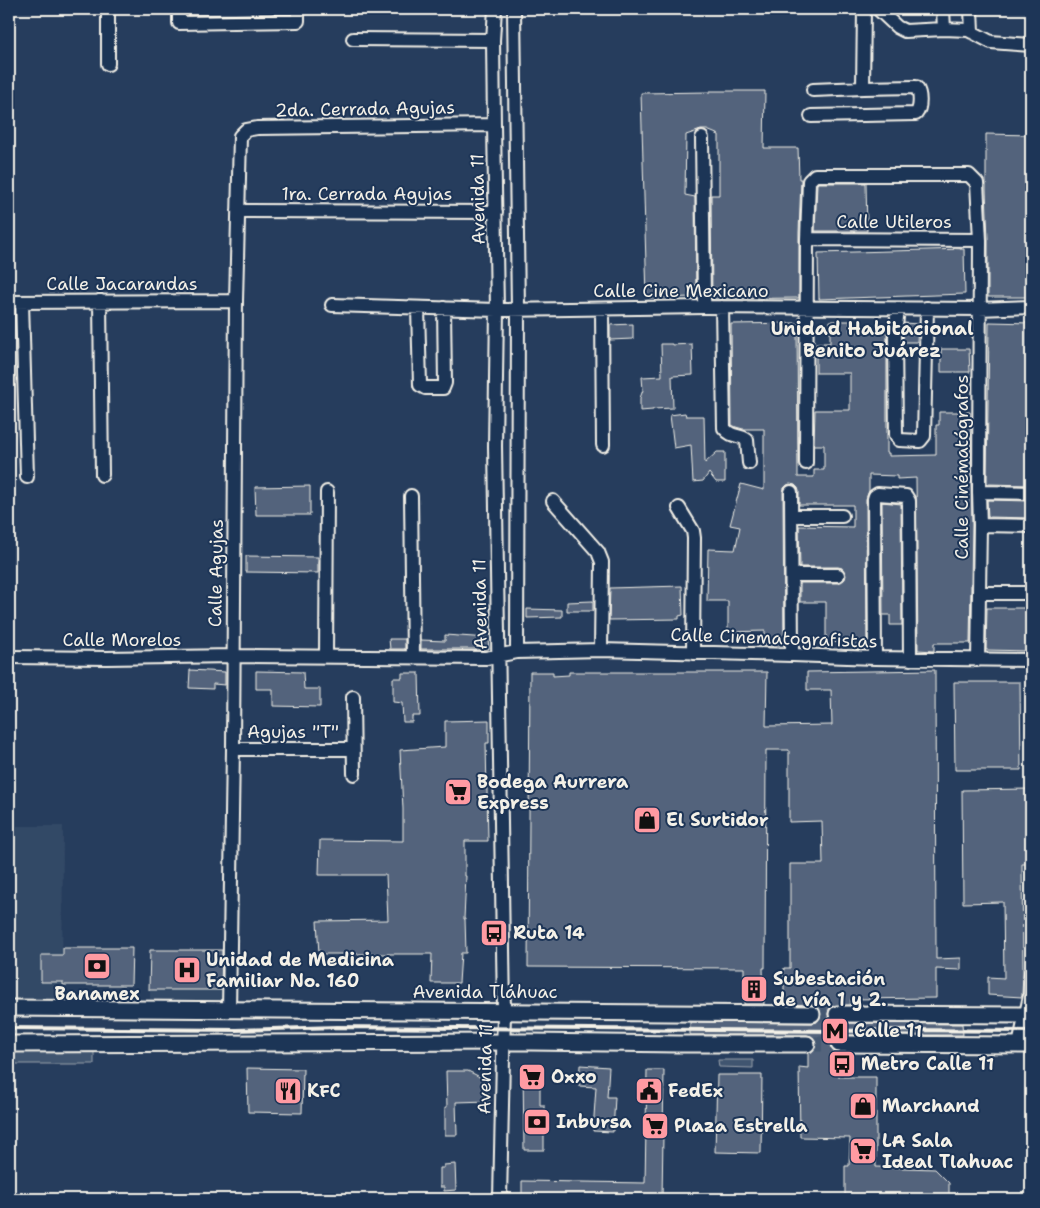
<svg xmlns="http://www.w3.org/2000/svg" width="1040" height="1208" font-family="'Shantell Sans',sans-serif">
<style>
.built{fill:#334966}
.green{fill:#40546f;stroke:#9aa2ac}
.building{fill:#52647b;stroke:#f4f1e8}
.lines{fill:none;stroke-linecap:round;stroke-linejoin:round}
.major-tunnel{stroke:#455872;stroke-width:15;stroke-dasharray:15 8;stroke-linecap:butt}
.minor-casing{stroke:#f4f1e8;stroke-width:16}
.major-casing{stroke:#f4f1e8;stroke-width:19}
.minor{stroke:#1d3557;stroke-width:12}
.major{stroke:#1d3557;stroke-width:15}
.rail{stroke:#f4f1e8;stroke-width:4}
.labels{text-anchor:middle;stroke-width:4;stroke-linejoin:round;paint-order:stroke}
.street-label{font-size:18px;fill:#f4f1e8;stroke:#1d3557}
.poi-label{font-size:18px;font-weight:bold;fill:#f4f1e8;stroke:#1d3557;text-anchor:start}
.neighbourhood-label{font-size:19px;font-weight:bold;fill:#f4f1e8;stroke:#1d3557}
</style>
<rect width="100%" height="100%" fill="#263d5d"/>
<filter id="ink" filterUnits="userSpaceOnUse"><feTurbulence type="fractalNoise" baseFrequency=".02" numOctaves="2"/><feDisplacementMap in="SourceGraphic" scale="10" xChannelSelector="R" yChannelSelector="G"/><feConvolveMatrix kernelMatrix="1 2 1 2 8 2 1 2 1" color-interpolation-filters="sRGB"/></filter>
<g filter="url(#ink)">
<path class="built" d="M9 826H63L62 1005H9Z
M150 950H224L223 1005H150Z"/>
<path class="green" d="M9 1049H94V1064H9Z
M718 1060H753V1068L719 1067Z"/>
<path class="building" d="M710 91H765L764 148H798L799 179H801L799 233V298L712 299 711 195H719V135L707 130H701L686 135 685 195 695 197 696 297 647 298 641 93 710 92Z
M986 134 1031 135V297H988V240L986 190Z
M818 183H866L867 231H815L817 184Z
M964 249 965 294 819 299 818 253Z
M830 321H850V332H887V453H889V456L936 455V425H939V412H970L972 525 970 643H934V651L918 650 916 478 897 479V476L869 475V491L866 499 867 650 853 649V643L826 642V602H800V583H838L845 579 846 575 842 568 838 567H800L799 526 853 527V505H799V491L798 488 795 485 790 484 787 485 784 488 783 492 784 646H765V631L728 632V601H707L708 549 735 550 740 527 730 525 741 484 764 490V429H743L736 427 732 425 731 324 797 323 798 477H814V470H824V445H814L815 410H850V373H816V343H830Z
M989 322 1031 323V485L987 484Z
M904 323 918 324 917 342H903Z
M633 324V339L610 340V325Z
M661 344H672V345L692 344 693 375 672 376 673 408 653 409V410L640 411V398L643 390 642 377 662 376Z
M941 349H969L970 372H941Z
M685 413 686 416H704L705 463 717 452H725V482H716L709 473 703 481 693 482 691 445 674 448 670 415Z
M310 486V515H256L255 487Z
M987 500 1031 501V518L988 517Z
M882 502 901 504 902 625H890V615H883Z
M246 556 318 557V573L246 572Z
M682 586 683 615 679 616V619L609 620 610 588Z
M593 601V611H567V602Z
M987 608H1031V651L986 650Z
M527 609 562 610V617L527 618Z
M445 635 488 638 489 649H421V640L445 641Z
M389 639H405V649H390Z
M190 670 225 672V685L213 684V689L189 688Z
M935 670 936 959 961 958V970L936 969V998L851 999 850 1005 833 1006 829 1009 828 1014 829 1019 832 1022 837 1023 962 1024 963 1035H839L834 1036 831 1039 830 1043 831 1049 835 1052 839 1053V1077H876V1167L935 1169 949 1183V1199H845V1166H849L850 1138 800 1137 799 1067 808 1068V1053L812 1052 815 1048 816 1044 815 1039 811 1036 807 1035H690V1022L812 1023 817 1022 820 1018 821 1014 820 1010 816 1006 812 1005 784 1004V968H790V864H823L822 821 789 822V750H766L765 968H763L764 1004H744V968L528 967 530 672H553V676L569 675V672H767L766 726 832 725 831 690H807V672Z
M256 671 303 672 304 689H320V707L273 706V689H256Z
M402 673H419L420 716H412V722H403L402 703 393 702V678H402Z
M954 682H1020L1021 770H955Z
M489 720V743H486L488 841H465V876H466L464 919H465L466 953H461L459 983H431L432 954H319L317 921 388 920 386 875H319L320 840 403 841V809L400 750 445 747V721Z
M1031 789V864H1022L1023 972 1022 995V997L988 995V977L1004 978 1003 902 963 903 962 790Z
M63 948H132L131 985H63V982H41V955H63Z
M150 950H222L221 990H149Z
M580 1065 609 1067 607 1097H615L613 1132 593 1131 596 1087 579 1086Z
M540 1067V1105H544V1150H524L523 1068Z
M247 1068 303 1069 302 1113 248 1112Z
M647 1070H664L662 1199H522V1181L645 1183Z
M446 1071H468L478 1076 486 1084 489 1095V1101L456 1102 457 1135H445V1107H447Z
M717 1075H762L761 1153 715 1152Z
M455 1164 456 1190 444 1191V1187H440V1168H444V1165Z"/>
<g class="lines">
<path class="major-tunnel" d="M812 1014H837
M807 1044H839"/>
<g class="minor-casing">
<path id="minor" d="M108 9V64
M179 9V23L298 21V9
M495 9 493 40 494 125 497 310 495 446 504 1011 500 1199
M514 9 518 309 517 652
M878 9 897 27 905 31 944 29 968 30 991 42 1031 45
M943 9 944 29
M971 9 972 32
M353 39 493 40
M813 90 863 88 864 9
M811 116 916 114C921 108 921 93 916 87L863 88
M702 138 704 299 705 307
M238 211 496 212
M807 239 980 240
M100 301 102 475
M9 302 236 301
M22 302 27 477
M332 305 497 310 705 307 979 309 1031 307
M722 307 724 428C733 439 738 433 747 440L749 463
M418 308 420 385 425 388H443L445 383 444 308
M602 309 603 445
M898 309 895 334 896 435 899 440 920 441 924 436 927 308
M806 463 807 239 809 181 815 175H969L977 183 980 240 979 492 980 525 978 660
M791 492 792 655
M979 492 1031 493
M411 496 413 657
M553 501 598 552 602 562 601 650
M679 508 693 531 694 538 693 653
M792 516H842
M980 525 1031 526
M792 575H838
M979 593H1031
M9 657 107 658 233 656 486 658 517 652 601 650 792 655 875 658 1031 660
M326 657 327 492
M875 658 874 499 875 496 878 494 906 496 909 501 910 659
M353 697 354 774
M233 749H353
M229 1011 233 749 236 301 240 136 246 130 257 128 494 125
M1019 1045 1030 996 1031 972"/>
</g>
<g class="major-casing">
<path id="major" d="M9 1008C277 1011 544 1011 812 1014
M837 1014 1031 1015
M9 1044 531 1042 678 1044H807
M839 1044 1031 1045"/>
</g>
<use href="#minor" class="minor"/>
<use href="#major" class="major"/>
<path class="rail" d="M9 1028 236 1030 337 1027 835 1031 903 1030 1031 1031"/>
</g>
</g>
<defs>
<g id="supermarket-square" transform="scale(1.4375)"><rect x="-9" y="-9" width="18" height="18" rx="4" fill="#ff9aa2" stroke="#1d3557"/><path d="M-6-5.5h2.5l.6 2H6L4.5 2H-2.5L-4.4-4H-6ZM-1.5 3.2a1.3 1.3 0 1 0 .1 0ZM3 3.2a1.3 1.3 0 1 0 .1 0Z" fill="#111"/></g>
<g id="shop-square" transform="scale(1.4375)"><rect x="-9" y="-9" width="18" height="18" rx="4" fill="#ff9aa2" stroke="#1d3557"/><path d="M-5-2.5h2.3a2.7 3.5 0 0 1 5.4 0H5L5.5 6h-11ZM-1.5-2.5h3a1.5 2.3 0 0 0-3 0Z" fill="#111"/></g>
<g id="bus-square" transform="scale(1.4375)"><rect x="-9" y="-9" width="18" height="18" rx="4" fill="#ff9aa2" stroke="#1d3557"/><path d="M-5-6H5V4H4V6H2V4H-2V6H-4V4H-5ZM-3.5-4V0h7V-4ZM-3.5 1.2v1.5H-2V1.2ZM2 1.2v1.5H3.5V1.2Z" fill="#111"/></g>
<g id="bank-square" transform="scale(1.4375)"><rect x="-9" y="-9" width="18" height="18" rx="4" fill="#ff9aa2" stroke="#1d3557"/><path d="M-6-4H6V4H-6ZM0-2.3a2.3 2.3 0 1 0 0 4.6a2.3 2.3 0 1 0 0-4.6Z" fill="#111"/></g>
<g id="hospital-square" transform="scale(1.4375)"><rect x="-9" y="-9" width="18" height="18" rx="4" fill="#ff9aa2" stroke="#1d3557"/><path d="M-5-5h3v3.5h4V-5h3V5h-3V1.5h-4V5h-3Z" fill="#111"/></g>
<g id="building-square" transform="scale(1.4375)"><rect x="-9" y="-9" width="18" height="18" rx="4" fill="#ff9aa2" stroke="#1d3557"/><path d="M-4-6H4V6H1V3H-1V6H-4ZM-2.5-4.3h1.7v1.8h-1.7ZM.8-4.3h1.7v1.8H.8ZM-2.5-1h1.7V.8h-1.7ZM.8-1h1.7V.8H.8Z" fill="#111"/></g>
<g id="metro-square" transform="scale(1.4375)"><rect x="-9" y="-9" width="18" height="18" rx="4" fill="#ff9aa2" stroke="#1d3557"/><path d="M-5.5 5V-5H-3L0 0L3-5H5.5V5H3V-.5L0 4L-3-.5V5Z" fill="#111"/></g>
<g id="restaurant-square" transform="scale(1.4375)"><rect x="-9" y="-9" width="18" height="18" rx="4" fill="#ff9aa2" stroke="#1d3557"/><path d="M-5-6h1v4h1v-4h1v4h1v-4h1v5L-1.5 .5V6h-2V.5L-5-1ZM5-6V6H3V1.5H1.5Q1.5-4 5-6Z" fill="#111"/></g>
<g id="civic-square" transform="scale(1.4375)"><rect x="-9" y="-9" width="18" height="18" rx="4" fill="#ff9aa2" stroke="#1d3557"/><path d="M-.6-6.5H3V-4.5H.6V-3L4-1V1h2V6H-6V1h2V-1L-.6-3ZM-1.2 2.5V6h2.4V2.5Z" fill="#111"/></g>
</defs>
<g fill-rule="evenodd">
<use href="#supermarket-square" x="458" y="792"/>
<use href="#shop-square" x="647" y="820"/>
<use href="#bus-square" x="494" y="933"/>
<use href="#bank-square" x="97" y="966"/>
<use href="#hospital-square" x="187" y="970"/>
<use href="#building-square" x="754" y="989"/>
<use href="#metro-square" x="835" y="1031"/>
<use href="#bus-square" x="842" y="1064"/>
<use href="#supermarket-square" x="532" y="1077"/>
<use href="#restaurant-square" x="288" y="1091"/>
<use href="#civic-square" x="649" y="1091"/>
<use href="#shop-square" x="863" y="1106"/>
<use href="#bank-square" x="537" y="1122"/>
<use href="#supermarket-square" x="655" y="1126"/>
<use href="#supermarket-square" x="863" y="1151"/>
</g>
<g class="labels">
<g class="street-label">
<text transform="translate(365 109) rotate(-1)" y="6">2da. Cerrada Agujas</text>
<text x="367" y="200">1ra. Cerrada Agujas</text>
<text transform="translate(478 199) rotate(-91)" y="6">Avenida 11</text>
<text x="894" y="228">Calle Utileros</text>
<text x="122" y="290">Calle Jacarandas</text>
<text x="681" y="297">Calle Cine Mexicano</text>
<text transform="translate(962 467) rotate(-90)" y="6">Calle Cinématógrafos</text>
<text transform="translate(216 573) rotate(-89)" y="6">Calle Agujas</text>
<text transform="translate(480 604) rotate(-91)" y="6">Avenida 11</text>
<text transform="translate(774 638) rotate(2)" y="6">Calle Cinematografistas</text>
<text x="122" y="646">Calle Morelos</text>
<text x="293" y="738">Agujas "T"</text>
<text x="485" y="998">Avenida Tláhuac</text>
<text transform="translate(485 1069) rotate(-89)" y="6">Avenida 11</text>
</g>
<g class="poi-label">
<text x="477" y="788">Bodega Aurrera<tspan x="477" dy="21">Express</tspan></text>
<text x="666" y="826">El Surtidor</text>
<text x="513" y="939">Ruta 14</text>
<text x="206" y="966">Unidad de Medicina<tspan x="206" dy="21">Familiar No. 160</tspan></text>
<text x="773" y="985">Subestación<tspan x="773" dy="21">de vía 1 y 2.</tspan></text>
<text x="97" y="1000" text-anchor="middle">Banamex</text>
<text x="854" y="1037">Calle 11</text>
<text x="861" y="1070">Metro Calle 11</text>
<text x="551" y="1083">Oxxo</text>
<text x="307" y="1097">KFC</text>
<text x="668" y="1097">FedEx</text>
<text x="882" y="1112">Marchand</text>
<text x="556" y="1128">Inbursa</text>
<text x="674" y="1132">Plaza Estrella</text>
<text x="882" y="1147">LA Sala<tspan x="882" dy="21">Ideal Tlahuac</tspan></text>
</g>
<g class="neighbourhood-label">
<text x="872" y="335">Unidad Habitacional<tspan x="872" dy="22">Benito Juárez</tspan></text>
</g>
</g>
<rect width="1040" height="1208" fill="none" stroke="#1d3557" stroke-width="30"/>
<rect x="15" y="15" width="1010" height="1178" fill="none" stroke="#f4f1e8" stroke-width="2" filter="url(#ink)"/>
</svg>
